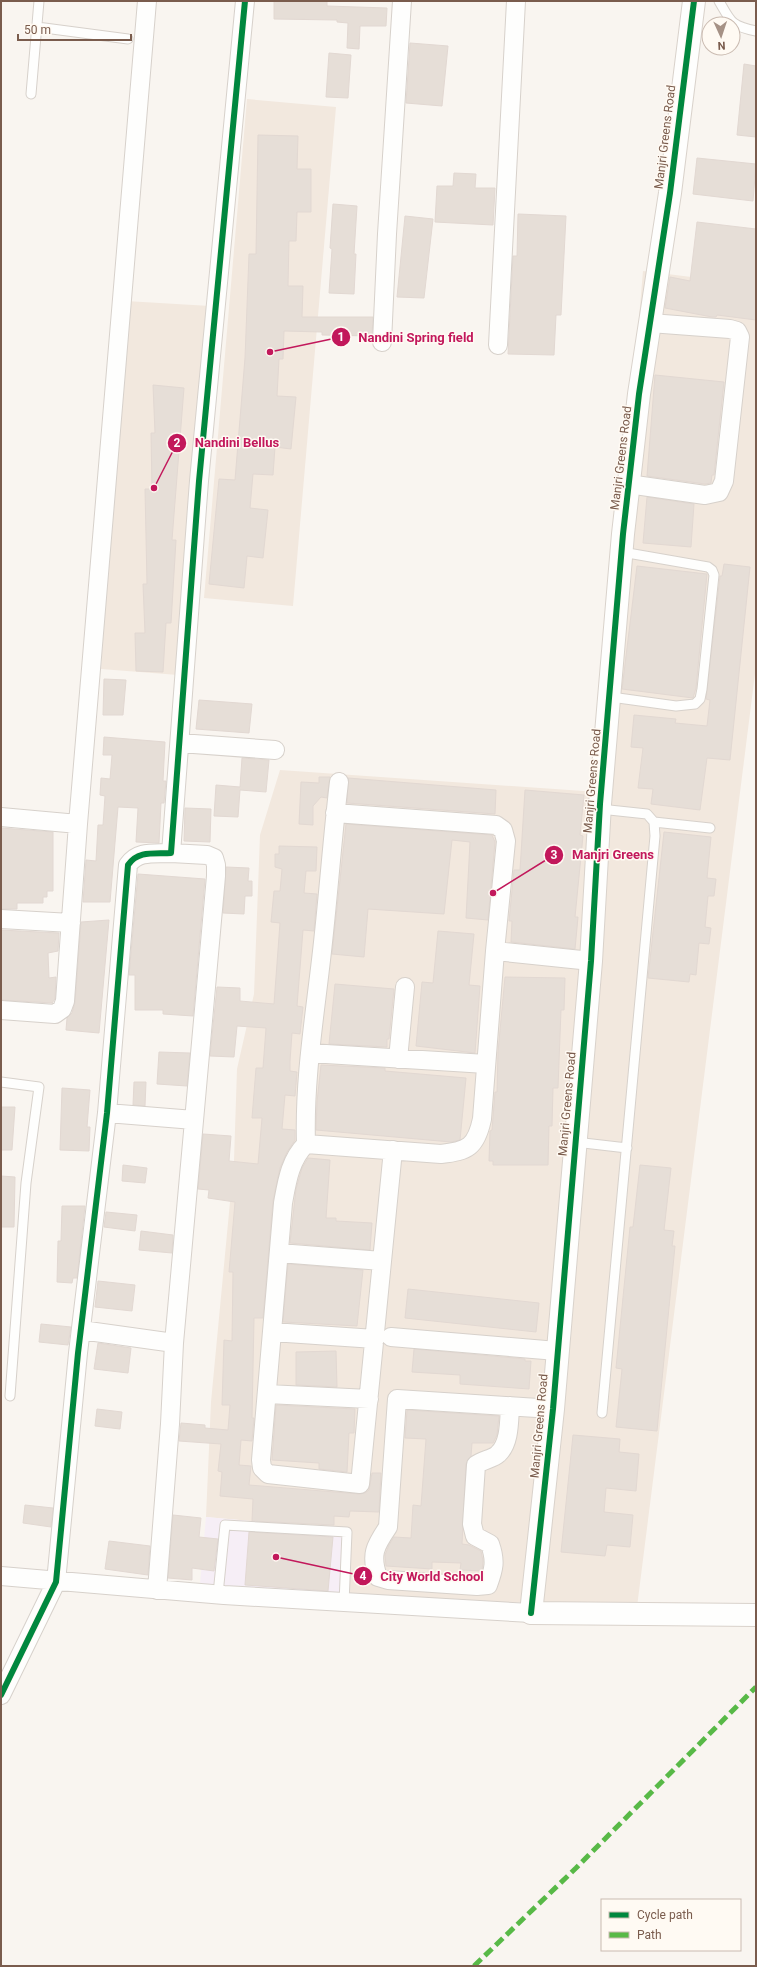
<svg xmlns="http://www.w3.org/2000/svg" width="757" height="1967" font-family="Roboto,sans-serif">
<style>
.residential{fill:#f2e8de}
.education{fill:#f6eef6}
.building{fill:#e6ded7;stroke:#e2d8d2}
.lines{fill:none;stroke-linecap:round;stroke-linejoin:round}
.lane-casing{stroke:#d7d1cb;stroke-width:11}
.street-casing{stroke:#d7d1cb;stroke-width:20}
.secondary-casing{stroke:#d9d2cb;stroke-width:24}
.lane{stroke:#fefefd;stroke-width:9}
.street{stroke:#fefefd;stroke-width:18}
.secondary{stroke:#fefefd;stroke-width:22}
.quiet{stroke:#58b947;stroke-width:5;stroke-dasharray:10 5;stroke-linecap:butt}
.cycleway-casing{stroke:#fffaf3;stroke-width:8}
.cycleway{stroke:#00873e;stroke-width:6}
.labels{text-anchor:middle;stroke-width:3;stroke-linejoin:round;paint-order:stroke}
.street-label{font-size:12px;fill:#7a5c4d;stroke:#fffaf3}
.leader{fill:none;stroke:#c2185b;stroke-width:1.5}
.callout-dot{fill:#c2185b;stroke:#fffaf3;stroke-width:1.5}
.mark-label{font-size:12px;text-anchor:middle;font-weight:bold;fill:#fff}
.callout-label{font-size:13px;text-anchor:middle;font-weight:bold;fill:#c2185b;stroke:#fffaf3;stroke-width:3;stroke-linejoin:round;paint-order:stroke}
</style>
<rect width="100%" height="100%" fill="#f9f5f0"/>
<path class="residential" d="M247 99 336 107 293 606 204 598Z
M643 271 756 285V666L637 1607 346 1596 351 1530 206 1517 211 1402 234 1160 237 1069 254 994 260 835 280 770 598 792Z
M126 301 210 306 178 675 101 669Z"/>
<path class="education" d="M206 1517 351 1530 346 1596 200 1584Z"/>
<path class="building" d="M274 1H327V6L387 8 386 26H360L359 49 347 48 348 23 337 22V20L274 19Z
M410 43 448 46 442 106 406 103Z
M329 53 351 55 348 98 326 97Z
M744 64 756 66V137L737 135Z
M258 135 298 136 297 169H311V212H297L296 241H289L288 286H303L302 317H373L372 336 322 335V332L284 331 283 359H279L277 396 296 397 291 449 275 447 273 475 253 474 250 508 268 510 263 558 247 556 244 588 209 584 219 479 235 480 245 358 249 254H256Z
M697 158 756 164 753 201 693 194Z
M454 173 476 174 475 188H495L493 225 435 222 437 186H453Z
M333 204 357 206 354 254H356L354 294 329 293 332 249 330 248Z
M518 214 566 216 561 315H556L554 355 508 354 513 256H517Z
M405 216 433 219 424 298 397 297Z
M697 222 756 229V320L717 315 716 317H712L665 308 670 277 690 281Z
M655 375 724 382 714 475H712L711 483 705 484 647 476Z
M153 385 184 388 172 540H176L171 623H166L163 672 136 671 135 633H145L143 584H147L145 489H152L151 433H155Z
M647 497 694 504 691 547 643 543Z
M724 564 750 567 730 760 707 758 700 810 651 804 653 789 638 788 643 748 631 747 634 715 676 719 675 723 707 726 710 700 706 699 720 576H722Z
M637 566 707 574 696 688 693 698 622 689Z
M104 679 126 680 123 715H103Z
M199 700 252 704 249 733 196 729Z
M104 737 165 742 163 781H166L164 803H161L159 843 136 842 138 808 118 807 110 902H83L86 860 96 861 98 825H103L105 796 100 795 101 778 110 779 112 755H103Z
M242 758 269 760 266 792 240 790 238 817 214 816 216 785 240 787Z
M319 777H330L327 798 321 797 313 806V825L299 824 301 782 319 783Z
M348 778 496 790 495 814 347 803Z
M525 790 584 795 580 835 583 836 575 917H578L575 949 511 942 512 921H509L514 870H520Z
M185 808 211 809 210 842 184 841Z
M346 824 492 835 495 842 488 920 466 918 470 842 452 840 444 914 368 909 364 957 332 954Z
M1 828 53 832V891H47V897H43V903H17V909H1Z
M664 832 711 837 707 878 716 879 714 896H708L705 927 711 928 709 944 699 943 696 975 690 974 689 982 648 978Z
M279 846 317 847 316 871H306L304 893 317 894 314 931 303 930 297 1006 303 1007 300 1034 292 1033 290 1061V1071L297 1072 295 1096 285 1095 282 1129 295 1130V1140L287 1152 280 1168 273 1201 263 1318H254L252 1418H254L252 1441 241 1440 239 1465 251 1466 249 1485 359 1494 365 1493 369 1490 372 1473H381L379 1512 350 1511 349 1517 334 1516V1525L252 1521 253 1499 220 1496 222 1472 218 1471 221 1444 179 1441 181 1423 205 1425V1428L228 1430 230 1405H222L224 1340 232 1341 233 1272H229L235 1202 208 1198 209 1190 198 1189 203 1134 231 1136 229 1161 258 1164 262 1118H252L256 1068H263L266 1028 237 1026 234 1057 210 1056 217 987 240 988V1001L274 1004 280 923 271 922 274 891H280L282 869 275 867V854H279Z
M226 867 249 868 248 881H252V896H245L244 914 223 913Z
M138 874 205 879 193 1016 163 1014V1010H135V975H129Z
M109 920 99 1033 66 1030 67 1018 72 1013 75 1002 81 922Z
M1 930 59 933 58 951 48 953 49 978 56 977 55 999 52 1003 1 1000Z
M438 931 474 934 469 985 480 986 475 1053 416 1046 422 982 433 983Z
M505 977 565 978 564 1010H561L558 1088H553L552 1126H549L548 1165H493V1161H489L490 1131 492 1130 495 1092H497L498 1052Z
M335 984 394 989 389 1039H387V1047L329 1044Z
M159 1052 190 1053 187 1086 157 1084Z
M321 1065 385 1068V1071L466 1078 460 1140 451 1142 316 1130 317 1102Z
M134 1082H146L145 1106 133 1105Z
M62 1088 90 1090 87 1127H90L89 1151 60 1150Z
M1 1107H15L12 1150H1Z
M308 1158 330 1160 326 1218H336V1221L372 1223 370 1250 290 1243 296 1189 302 1168Z
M123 1165 147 1168 145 1183 122 1181Z
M640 1165 671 1168 664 1230 674 1231 672 1246H675L657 1431 616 1427 622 1369 616 1368 630 1227H633Z
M1 1176 15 1177 14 1227H1Z
M62 1206H85L77 1278H73L72 1283 57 1282 58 1241H61Z
M106 1212 137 1215 135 1231 104 1227Z
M141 1231 173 1235 172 1253 139 1250Z
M288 1264 363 1270 357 1326 283 1322Z
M98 1281 135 1285 132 1311 95 1307Z
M408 1289 539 1303 536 1332 405 1318Z
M41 1324 71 1327 68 1345 39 1342Z
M98 1343 131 1348 128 1373 94 1369Z
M414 1349 525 1359V1361H531L529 1389 460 1384V1375L412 1372Z
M336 1351 337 1387 296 1385V1352Z
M276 1405 355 1409 354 1433H349L347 1472 319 1469V1463L272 1460Z
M97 1409 122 1412 120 1429 95 1426Z
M407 1410 499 1416 497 1435 493 1443H472L471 1456 466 1464 462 1544 469 1545 481 1551 483 1561 482 1571 460 1570 461 1563 432 1562V1569L386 1566 385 1555 389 1545 394 1537 411 1538 413 1505 421 1506 426 1439 405 1438Z
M573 1435 620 1439 619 1452 639 1454 636 1491 606 1488 604 1512 633 1515 630 1547 607 1545 605 1556 561 1552Z
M25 1505 53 1508 51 1527 23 1523Z
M173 1515 201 1518 199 1537 218 1539 214 1571 192 1568V1580L168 1578Z
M249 1532 333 1537 328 1591 245 1585Z
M109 1541 150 1546 148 1575 105 1569Z"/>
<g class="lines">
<g class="lane-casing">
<path id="lane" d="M719 1C731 22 731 26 756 31
M37 27 128 39
M31 94 39 1
M611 697 676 706 695 704 700 699 702 689 714 575 712 570 708 567 622 552
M600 809 647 814 654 822 655 836 602 1413
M654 822 710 828
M1 1082 39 1087 26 1183 10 1396
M575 1142 627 1148
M218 1594 225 1525 347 1532 344 1603"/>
</g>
<g class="street-casing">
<path id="street" d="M382 342 387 234 402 1
M498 345 516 1
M628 484 705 495 719 492 724 481 740 337 737 331 730 329 650 323
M180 743 275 750
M335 813 496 825 503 830 506 841 495 951 482 1119C476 1147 468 1151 441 1154L306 1144C304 1082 314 1021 321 960 328 901 332 841 339 782
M1 817 78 824
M1 919 71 923
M495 951 591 961
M1 1010 55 1014 62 1009 65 1001 78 824 147 1
M310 1053 486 1064
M398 1059 405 987
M107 1113 194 1120
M306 1144C290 1160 287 1181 283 1203L261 1460 262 1468 268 1474 360 1484 393 1150
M279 1253 382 1261
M81 1330 174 1343
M272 1332 375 1339
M391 1337 557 1351
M267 1394 369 1399
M510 1406C509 1421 510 1443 498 1454 493 1459 482 1460 476 1465L472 1524 475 1536 490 1544C496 1561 494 1569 488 1585L477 1586 388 1580 378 1577C370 1555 375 1546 388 1527L397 1399 553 1409
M1 1576 224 1595 531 1613
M157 1590 170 1424 174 1343 216 876V865L214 858 207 855 171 853
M1 1695 56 1582 78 1353 107 1113 128 865C138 850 155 854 171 853L199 481 245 1"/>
</g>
<g class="secondary-casing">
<path id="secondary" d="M694 1 670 193 639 394 623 534 600 804 591 961 553 1409 531 1613 756 1615"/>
</g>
<use href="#lane" class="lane"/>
<use href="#street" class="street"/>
<use href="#secondary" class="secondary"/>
<path class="quiet" d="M474 1966 576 1868 756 1687"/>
<g class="cycleway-casing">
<path id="cycleway" d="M531 1613 553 1409 591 961 600 804 623 534 639 394 670 193 694 1
M1 1695 56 1582 78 1353 107 1113 128 865C138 850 155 854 171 853L199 481 245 1"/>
</g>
<use href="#cycleway" class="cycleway"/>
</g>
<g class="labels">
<g class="street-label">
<text transform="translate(665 137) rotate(-83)" y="4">Manjri Greens Road</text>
<text transform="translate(621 458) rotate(-83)" y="4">Manjri Greens Road</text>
<text transform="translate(592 781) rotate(-85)" y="4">Manjri Greens Road</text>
<text transform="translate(567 1104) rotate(-85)" y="4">Manjri Greens Road</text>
<text transform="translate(539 1426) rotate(-85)" y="4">Manjri Greens Road</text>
</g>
</g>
<path class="leader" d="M270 352L341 337M154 488L177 443M493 893L554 855M276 1557L363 1576"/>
<g class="callout-dot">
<circle cx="270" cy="352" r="4"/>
<circle cx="154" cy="488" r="4"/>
<circle cx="493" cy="893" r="4"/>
<circle cx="276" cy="1557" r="4"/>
<circle cx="341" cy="337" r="10"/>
<circle cx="177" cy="443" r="10"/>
<circle cx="554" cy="855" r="10"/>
<circle cx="363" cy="1576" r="10"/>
</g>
<g class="mark-label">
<text x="341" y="341">1</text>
<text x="177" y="447">2</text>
<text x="554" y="859">3</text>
<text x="363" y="1580">4</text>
</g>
<g class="callout-label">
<text x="416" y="342">Nandini Spring field</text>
<text x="237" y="447">Nandini Bellus</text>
<text x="613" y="859">Manjri Greens</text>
<text x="432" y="1581">City World School</text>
</g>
<rect width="757" height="1967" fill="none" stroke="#7a5c4d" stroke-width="4"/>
<rect x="601" y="1899" width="140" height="52" fill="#fffaf3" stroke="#cabbb1"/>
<rect x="609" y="1912" width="20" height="6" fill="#00873e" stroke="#cabbb1"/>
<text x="637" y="1919" font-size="12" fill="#7a5c4d">Cycle path</text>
<rect x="609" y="1932" width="20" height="6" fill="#58b947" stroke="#cabbb1"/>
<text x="637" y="1939" font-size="12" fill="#7a5c4d">Path</text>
<g transform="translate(721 36) rotate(177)"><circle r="19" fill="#fffaf3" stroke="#cabbb1"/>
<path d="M0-3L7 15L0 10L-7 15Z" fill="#a69286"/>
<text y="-6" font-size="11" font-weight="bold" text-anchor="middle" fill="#7a5c4d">N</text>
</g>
<path d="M18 34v6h113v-6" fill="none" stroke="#7a5c4d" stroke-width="2"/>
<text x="24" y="34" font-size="12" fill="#7a5c4d" stroke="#fffaf3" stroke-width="3" paint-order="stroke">50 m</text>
</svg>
